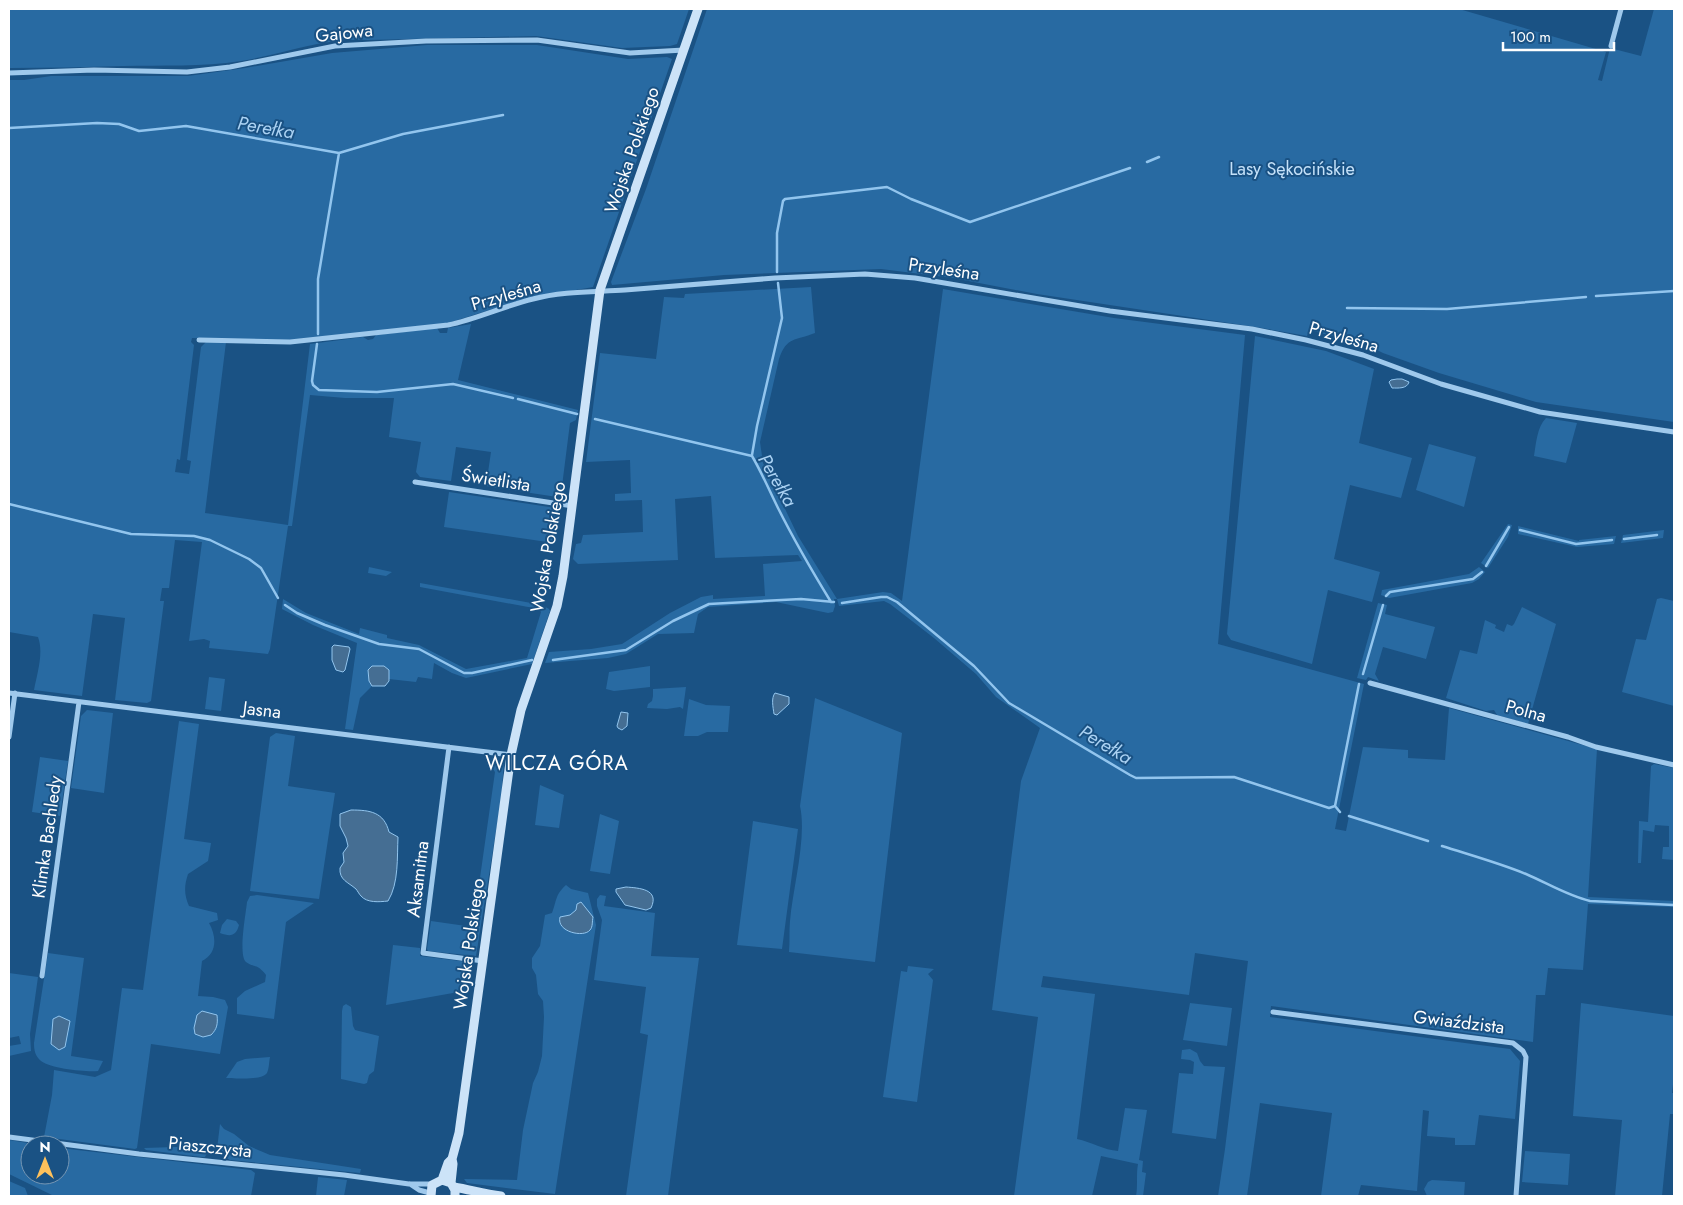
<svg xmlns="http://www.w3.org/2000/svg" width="1683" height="1205" font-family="Jost,sans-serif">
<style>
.green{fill:#286aa2}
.water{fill:#456e93;stroke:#92c5ee}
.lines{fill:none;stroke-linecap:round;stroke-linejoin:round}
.stream{stroke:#92c5ee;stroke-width:2.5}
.street{stroke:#9fc9ec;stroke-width:5}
.secondary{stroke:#cce3f8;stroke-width:9}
.labels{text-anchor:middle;stroke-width:4;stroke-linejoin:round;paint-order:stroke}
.street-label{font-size:18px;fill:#fff;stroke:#1a5284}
.park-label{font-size:18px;fill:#c4e1f9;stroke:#1a5284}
.water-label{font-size:19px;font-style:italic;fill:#abd2f3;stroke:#1a5284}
.quarter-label{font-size:20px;letter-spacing:1px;fill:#fff;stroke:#1a5284}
</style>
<rect width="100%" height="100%" fill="#1a5284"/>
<path class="green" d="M9 9H689L677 44 670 46 622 48 536 36 368 40C324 37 284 54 241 61 202 67 162 65 123 66 85 67 47 68 9 68Z
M707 9H1459L1606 52 1598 80 1602 81 1610 48 1641 56 1654 9H1674V422L1536 402 1439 373 1383 353 1367 345 1309 330 1307 336 1262 328 1037 294 953 278 881 269 724 275 612 285 611 282 646 189Z
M427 45H537L628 59 667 57 672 59 593 287 524 299 448 323 290 341 192 338 191 342 194 345 180 460 177 459 175 472 189 474 191 461 187 460 201 347 206 342H226L205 513 288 525 310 344 363 337 368 340 373 339 376 335 437 328 440 333H447L448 328 471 324 458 380 578 410 576 420 570 423 561 494 557 497 486 486 491 452 456 447 451 481 420 477 416 472 421 442 389 437 394 398H345L310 395 292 526H288L270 649 268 654 209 648 210 641 204 639 189 641 202 542 175 540 169 588H162L160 601H164L151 701 147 703 115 700 125 618 93 614 82 696 34 690C37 674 44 653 38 637L9 632V80H24L51 76H188L245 68 332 53Z
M811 287 815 333C795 341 787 336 779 359L760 442 763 463 798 536 837 599 883 592 891 593 902 601 943 289 1114 318 1245 335 1218 644 1364 684 1335 829 1346 831 1363 747 1408 750V758L1445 760 1449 708 1597 749 1588 897 1674 901V907L1588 904 1583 970 1548 968 1545 995H1536L1533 1042 1271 1006 1270 1017 1510 1049 1520 1061 1515 1119 1479 1115 1475 1145H1455V1138L1427 1136 1429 1111 1423 1110 1417 1191 1361 1185 1358 1196H1321L1332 1113 1260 1103 1247 1196H1218L1225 1149 1248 961 1195 953 1189 995 1043 976 1041 987 1095 994 1077 1139C1091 1142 1104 1150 1118 1151L1125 1108 1147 1110 1139 1160 1143 1161 1142 1172 1146 1173 1143 1196H1136C1138 1185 1136 1175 1138 1164L1101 1156 1092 1196H1014L1038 1017 992 1010 1021 781 1040 728 996 697 976 674 934 638 890 604 884 601 839 606 837 599H834L835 606 833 612 828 613 776 602 708 607 698 614 694 633 658 634 626 654 608 658 545 663 549 652 591 649 622 644 670 613 701 597 713 595V599L765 596 763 564 802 561 798 555 715 558 711 496 675 499 678 560 578 564 573 559 576 544 581 543 583 535 643 532 642 500 615 501V494L631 493 630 460 586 462 600 353 656 359 664 297 684 298 685 294Z
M1255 336 1326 351 1374 369 1359 443 1412 458 1401 498 1350 485 1334 559 1380 572 1372 602 1328 590 1312 664 1231 640 1227 634Z
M1546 418 1577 423 1566 463 1534 456C1536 444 1537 427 1546 418Z
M1429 444 1476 457 1464 507 1416 490Z
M449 492 556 508 559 512 554 543 444 527Z
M1508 524 1512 525 1508 537 1488 568 1481 563Z
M1518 526 1579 541V540L1616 536 1614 544 1577 547 1518 534Z
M1664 530 1663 538 1621 543 1623 535Z
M369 567 392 572 386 576 368 573Z
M1479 567 1485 572 1479 579 1472 583 1389 598 1381 595 1382 590 1469 574Z
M420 583 542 605 549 609 550 611 532 664 466 678 452 673 434 663 432 679 418 677 416 682 389 679V670L369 681 372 686 360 698 353 730 345 729 357 643 313 625 282 609 283 599 306 613 359 634 360 628 387 635V638L419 645 466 669 527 658 541 612 539 609 420 587Z
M1661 598 1674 601V706L1622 692 1636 639 1646 640 1657 599Z
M1378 603 1387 605 1385 614 1435 627 1426 659 1383 647 1375 674 1379 681 1368 677 1366 680 1357 678Z
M1522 607 1556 624 1528 724 1497 715 1494 710 1486 711 1446 698 1460 650 1477 654 1485 620 1496 625 1495 628 1504 632 1507 624 1512 626 1514 624Z
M650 666V687L614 691 606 689 609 672Z
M209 677 225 679 221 711 205 709Z
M686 687 683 709 680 707 667 709 647 708 648 704 652 701 653 696V689Z
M815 698 902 733 875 962 789 952C790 942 789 931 790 921 793 887 807 838 800 806Z
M689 699 706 705 730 706 728 732H707L698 736H684Z
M87 710 113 713 104 793 71 788 81 716Z
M179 721 199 724 184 839 211 843 208 861 188 874C184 886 184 895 189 906L217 913 218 920 209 923C217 937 217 954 202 961L198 996 213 997 225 1000 228 1007 220 1054 151 1044 137 1148 135 1149 44 1137 52 1095 54 1070 95 1077 111 1070 122 988 143 990Z
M276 733 295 736 288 786 335 793 319 899 250 891 270 737Z
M40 757 68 761 60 816 32 812Z
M485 758 504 761 502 787H503L476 956 428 951 427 949 431 921 473 927 495 772Z
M1654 764 1674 768V860L1662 859 1663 847H1669V826L1655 825 1654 832 1643 830 1641 863H1638L1639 821 1648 822 1651 766Z
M540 785 564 795 559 828 535 825Z
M600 814 619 821 610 874 590 871Z
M753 821 798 829 782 949 737 945Z
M566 885 571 889 588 893 596 925 555 1194 467 1183 464 1179 517 1180 523 1130 533 1083 538 1072 542 1056 544 1017 543 1001 538 994 536 975 532 968V958L540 946 545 915 552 913C557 900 555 895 566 885Z
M257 895 314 903 286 922 274 1019 237 1014V998L245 991 265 982 266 975C257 963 254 968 246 962 238 955 246 913 247 902L250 896Z
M600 895 606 896 604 906 655 913 651 956 699 958 668 1196H626L648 1035 640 1033 646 987 594 980 602 920 597 906V899Z
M227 919 236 921 239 925C236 936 231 937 220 933L222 925Z
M393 945 420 948V956L468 962 464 991 386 1005Z
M48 953 84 958 71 1056 103 1061 98 1071C85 1072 52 1069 41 1061 35 1056 34 1050 34 1043Z
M908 966 934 969 928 974 933 980 917 1102 883 1097 901 971 907 972Z
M9 973 38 977 30 1034 31 1051 9 1056V1046L21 1044 19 1036 9 1038Z
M1190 1003 1232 1008 1227 1046 1183 1040Z
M1581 1003 1674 1016V1076L1672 1093H1674V1114H1670L1662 1196H1615L1622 1120 1573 1116Z
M346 1004 351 1007 353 1026 355 1030 379 1036 374 1071 369 1075 367 1083 364 1084 341 1079 342 1011 343 1006Z
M1190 1049 1197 1053 1200 1061 1204 1066 1225 1067 1216 1139 1172 1133 1179 1073 1193 1074 1194 1062 1190 1060 1181 1059 1182 1050Z
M270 1057C269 1062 269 1069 267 1073 261 1081 235 1078 226 1078L237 1062 245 1059Z
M220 1124 224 1129 234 1134 249 1146 270 1155 361 1169 360 1173 230 1160 219 1154 217 1149Z
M9 1140 40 1145H30V1175H60V1148L251 1170 255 1173 251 1196H54L9 1174Z
M175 1147H194L207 1153 205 1157H202L146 1150 144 1148Z
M1525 1151 1570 1154 1568 1185 1522 1182Z
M318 1177 347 1180 344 1196H316Z
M1432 1180 1465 1182 1464 1196H1427L1424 1189 1428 1182Z
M9 1181 25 1188 28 1196H9Z"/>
<path class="water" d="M1397 379H1402L1409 382C1407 389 1398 388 1392 388L1389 382 1391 380Z
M334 645 349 647 350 649 345 670 343 672 336 670 332 660V647Z
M372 666H384L389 670V681L385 686H372L369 681 368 670Z
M775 693 789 697V704L777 715 774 714C773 707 771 698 775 693Z
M621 712 628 713 627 726 622 730 618 728 617 726Z
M351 810C370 810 384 812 389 832L398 837C397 857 399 883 388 901 379 902 367 903 361 896 359 894 357 890 356 889 348 882 339 880 340 868L344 862 343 853 348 846 346 838 340 826V814Z
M626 887C639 888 660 889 651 908L646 910 625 905 616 892V889Z
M581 902 593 917C592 921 593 927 590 930 584 938 556 932 560 917L570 915 576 910 577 904Z
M202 1011 217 1015C218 1024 217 1029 211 1035L203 1037 195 1034 194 1028 197 1015Z
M59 1016 70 1021 65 1047 59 1050 51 1044 53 1019Z"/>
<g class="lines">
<path class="stream" d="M9 128 97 123 119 124 139 131 186 126 339 153 318 279V334
M339 153 403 134 503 115
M1147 162 1159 157
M777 272V233L783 201 785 199 887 187 911 199 970 222 1130 168
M1596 296 1674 291
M1347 308 1447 309 1586 297
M317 344 312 381 313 385 319 390 377 392 453 384 513 398
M518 399 577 414
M595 419 752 456C762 473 769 490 778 508 794 540 812 571 831 602
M752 455 757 426 782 318 778 283
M9 504 131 534 194 536 210 540 249 559 261 568 278 598
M1520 530 1576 544 1612 540
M1624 539 1657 535
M1486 566 1509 527
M1386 596 1390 592 1473 579 1482 572
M842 603 881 597H887L897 602 974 666 1009 703 1130 775 1136 778 1234 777 1329 808 1335 806 1359 684
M285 605 297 613 325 625 379 644 419 649 464 673H472L532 660
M553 660 626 650 673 621 709 604 801 599 834 602
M1363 674 1383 605
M1335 806 1340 812
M1349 816 1428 841
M1442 846C1470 855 1499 863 1526 874 1547 883 1568 896 1590 901L1674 905"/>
<path class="street" d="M1611 46 1621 9
M9 73 94 70 187 72 230 67 335 46 426 41 537 40 630 53 684 50
M199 340 290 342 448 325C477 319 504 306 533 299 562 291 596 292 625 290L775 278 865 274 915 278 1110 311 1252 329 1306 340 1363 355 1441 384 1540 412 1674 432
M415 482 573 506
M1370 683 1568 737 1596 747 1674 765
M9 693 511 755
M9 737 15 693
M449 747 423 953 483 961
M42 976 79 702
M1273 1012 1513 1043 1523 1051 1526 1057 1516 1196
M9 1137 139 1154 344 1175 409 1184H433
M410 1184 419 1190 430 1193"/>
<path class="secondary" d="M442 1180 448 1163 452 1159
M451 1183 453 1164 452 1159 459 1133 511 755 521 710 557 606 563 576 600 290 698 9
M454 1187C471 1190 485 1194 501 1196
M431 1196 432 1185 442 1180 451 1183 455 1190V1196"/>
</g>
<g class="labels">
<g class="street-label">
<text transform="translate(344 33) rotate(-6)" y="6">Gajowa</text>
<text transform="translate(632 150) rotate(-71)" y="6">Wojska Polskiego</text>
<text transform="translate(944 269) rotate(8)" y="6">Przyleśna</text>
<text transform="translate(506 295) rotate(-16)" y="6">Przyleśna</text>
<text transform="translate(1344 337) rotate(16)" y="6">Przyleśna</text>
<text transform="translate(496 480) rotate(9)" y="6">Świetlista</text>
<text transform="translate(548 547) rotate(-80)" y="6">Wojska Polskiego</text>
<text transform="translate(262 710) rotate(7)" y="6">Jasna</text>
<text transform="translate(1526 711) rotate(15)" y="6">Polna</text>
<text transform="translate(47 837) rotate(-82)" y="6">Klimka Bachledy</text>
<text transform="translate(418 879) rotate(-83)" y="6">Aksamitna</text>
<text transform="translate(469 944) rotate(-82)" y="6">Wojska Polskiego</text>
<text transform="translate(1459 1022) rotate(7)" y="6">Gwiaździsta</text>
<text transform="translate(210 1147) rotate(6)" y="6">Piaszczysta</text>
</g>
<g class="park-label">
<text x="1292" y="175">Lasy Sękocińskie</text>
</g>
<g class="water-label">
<text transform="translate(266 127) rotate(10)" y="7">Perełka</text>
<text transform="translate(778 480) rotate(60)" y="7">Perełka</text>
<text transform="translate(1106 744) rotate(31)" y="7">Perełka</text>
</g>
<g class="quarter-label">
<text x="557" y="770">WILCZA GÓRA</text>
</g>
</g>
<rect width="1683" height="1205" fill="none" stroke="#ffffff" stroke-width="20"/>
<g transform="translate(45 1160)"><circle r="24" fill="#1a5284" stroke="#7697b5"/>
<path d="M0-4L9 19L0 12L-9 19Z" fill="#fec15b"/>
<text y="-8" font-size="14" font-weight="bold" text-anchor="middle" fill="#ffffff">N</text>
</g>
<path d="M1503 42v8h111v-8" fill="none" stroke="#ffffff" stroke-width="2.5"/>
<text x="1510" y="42" font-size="15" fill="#ffffff" stroke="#1a5284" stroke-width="4" paint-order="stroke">100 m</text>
</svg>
